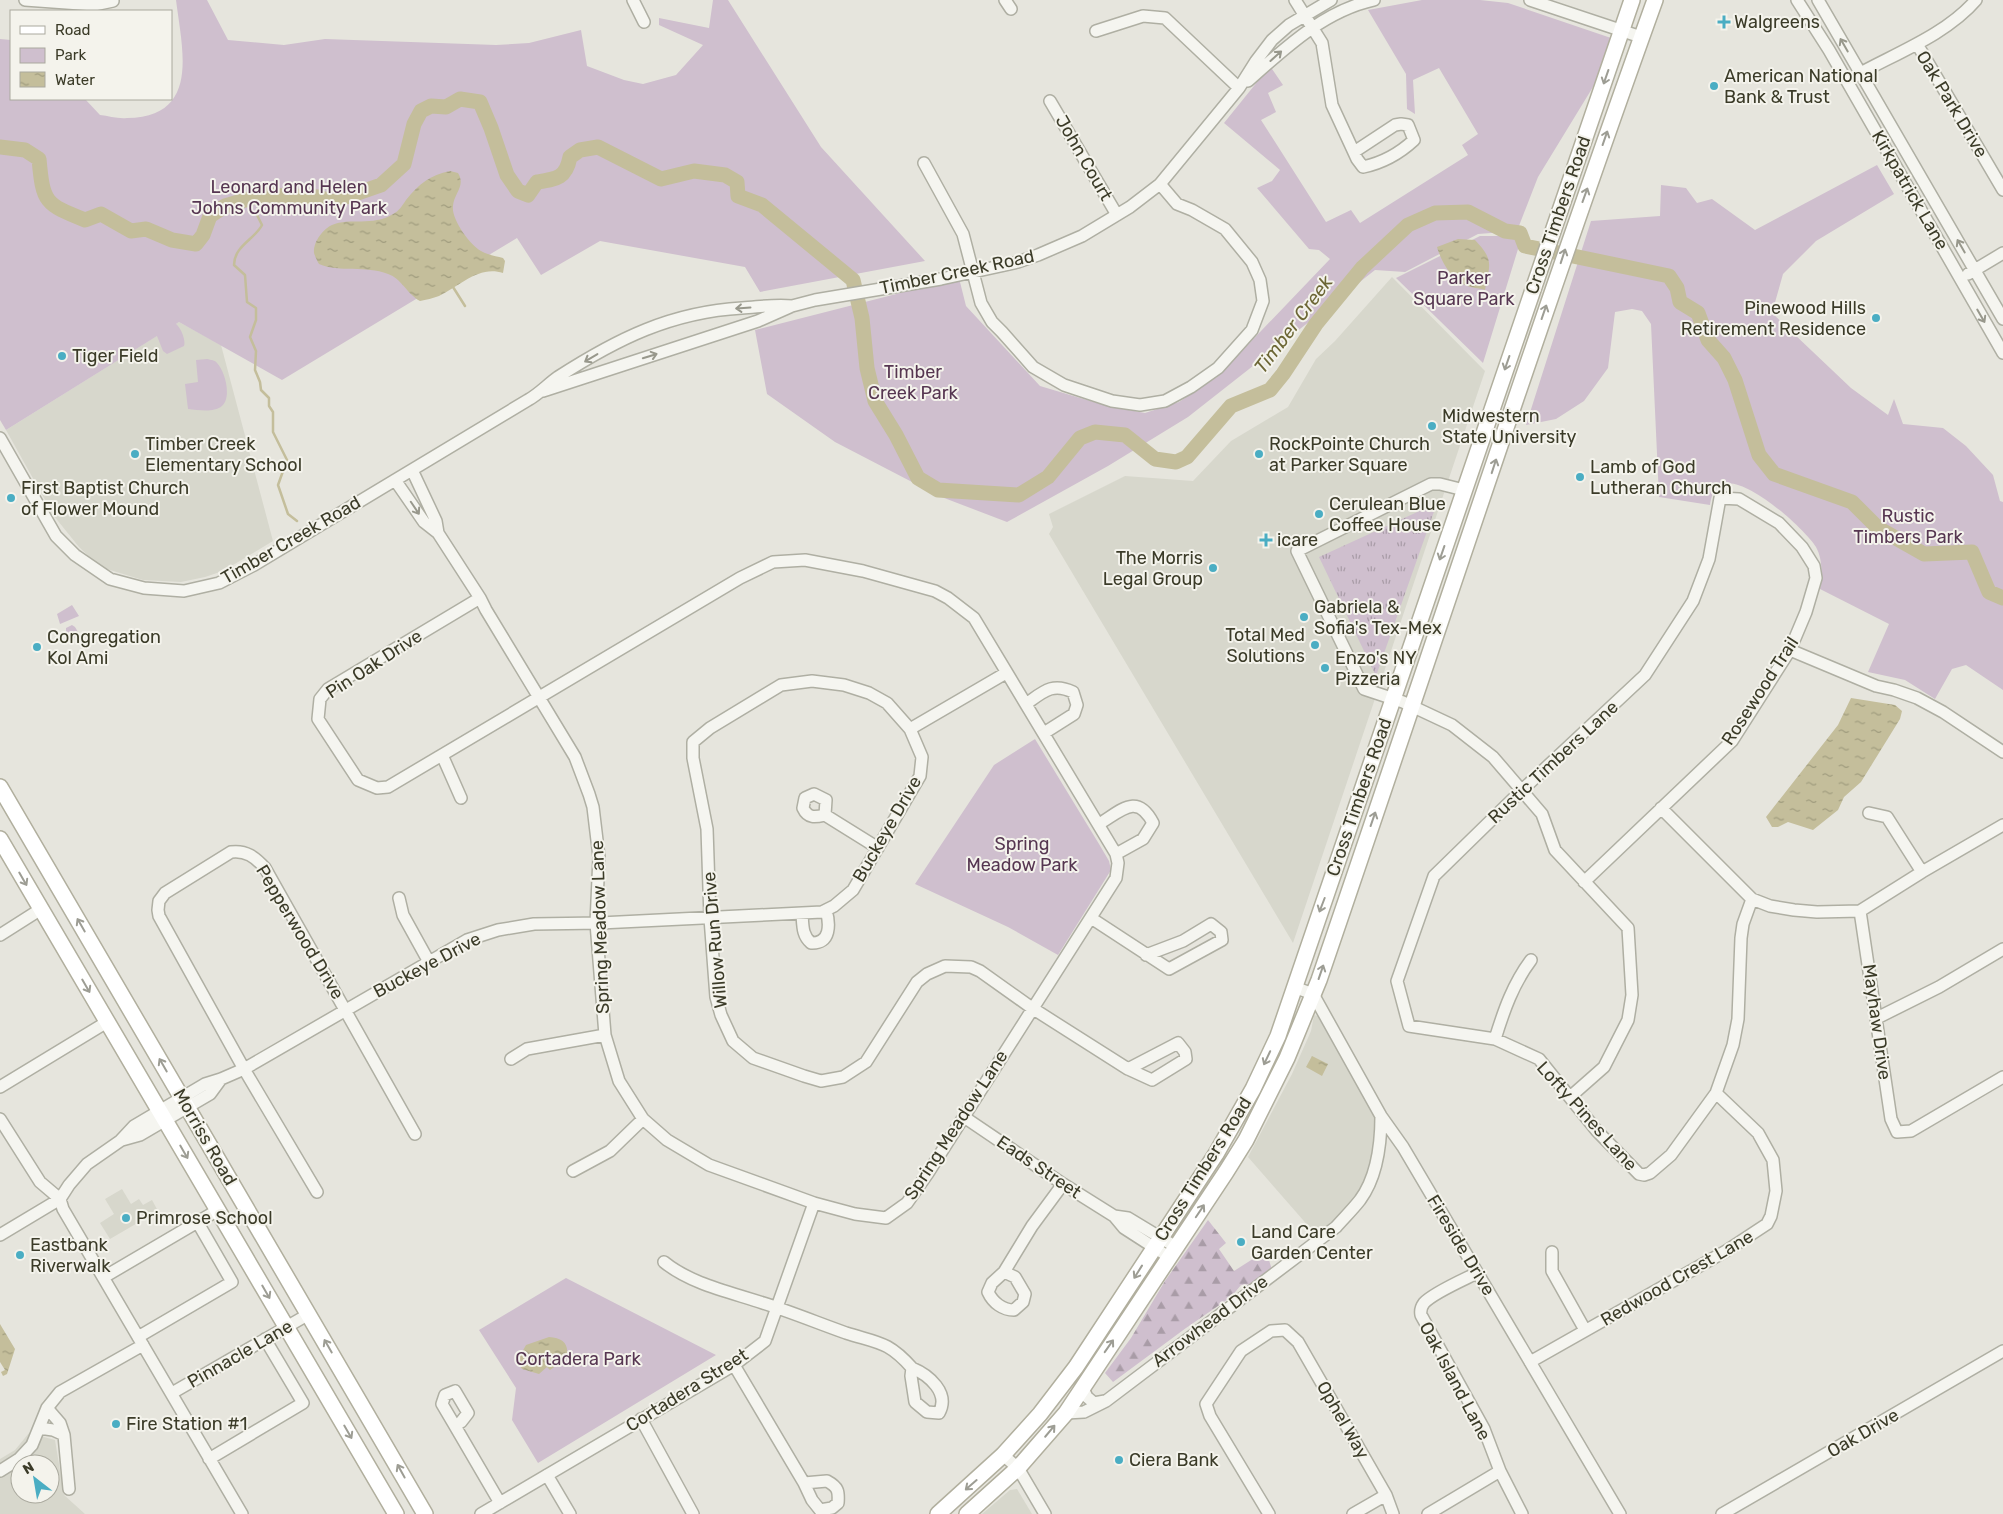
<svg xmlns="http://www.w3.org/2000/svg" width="2003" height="1514" font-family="Rubik,sans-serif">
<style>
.built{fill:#d7d7cc;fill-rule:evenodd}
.grass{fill:url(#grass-tufts)}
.forest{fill:url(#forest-firs)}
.green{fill:#cfbfce}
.water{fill:url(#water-ripples)}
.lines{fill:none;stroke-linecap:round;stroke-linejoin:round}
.stream{stroke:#c4be9b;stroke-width:2.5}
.river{stroke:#c4be9b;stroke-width:15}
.minor-casing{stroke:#afafa3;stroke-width:14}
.major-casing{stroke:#b1af9e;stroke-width:18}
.minor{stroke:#f5f5f0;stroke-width:11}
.major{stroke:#fff;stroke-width:15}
.oneway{stroke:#98988c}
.oneway2{stroke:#9d9d94}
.poi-dot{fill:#4aadc3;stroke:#f4f3ec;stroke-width:2}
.labels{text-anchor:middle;stroke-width:4;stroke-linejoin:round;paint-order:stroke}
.poi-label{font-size:18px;fill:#3b3b28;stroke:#f4f3ec;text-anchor:start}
.street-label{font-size:18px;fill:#3b3b28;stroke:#f4f3ec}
.park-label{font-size:18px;fill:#563651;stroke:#f4f3ec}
.water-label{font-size:19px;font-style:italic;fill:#6c6635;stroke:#f4f3ec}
</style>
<defs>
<pattern id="grass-tufts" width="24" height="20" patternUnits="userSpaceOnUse" patternTransform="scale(1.25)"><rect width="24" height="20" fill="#cfbfce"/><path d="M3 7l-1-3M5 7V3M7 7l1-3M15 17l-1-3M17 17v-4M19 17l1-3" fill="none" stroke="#a99ca7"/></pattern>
<pattern id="forest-firs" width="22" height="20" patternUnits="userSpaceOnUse" patternTransform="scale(1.25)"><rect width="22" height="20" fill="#cfbfce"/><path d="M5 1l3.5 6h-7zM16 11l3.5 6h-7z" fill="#a99ca7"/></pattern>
<pattern id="water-ripples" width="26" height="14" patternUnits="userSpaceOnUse" patternTransform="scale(1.25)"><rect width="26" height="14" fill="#c4be9b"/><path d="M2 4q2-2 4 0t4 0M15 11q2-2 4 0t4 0" fill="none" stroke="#a09c7e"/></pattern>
</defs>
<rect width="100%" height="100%" fill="#e6e5dd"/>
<path class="built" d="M1392 277 1485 371 1293 943 1049 534 1053 527 1049 514 1125 476 1193 481 1231 441 1288 407 1316 359 1335 341Z
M179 322 221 345 273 541 223 571 205 577 181 582 143 580 100 567 79 547 54 516 6 430Z
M1314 1015 1322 1017 1364 1088 1377 1121 1373 1163 1357 1197 1341 1218 1317 1236 1248 1157 1292 1074 1311 1031Z
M122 1189 131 1204 139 1199 143 1205 152 1200 158 1211 110 1239 100 1223 114 1214 105 1199Z
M29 1433 55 1440 64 1495 85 1514H0V1459L15 1450ZM20 1464H50V1494H20Z
M1017 1489 1032 1514H982L1010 1490Z"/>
<path class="grass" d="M1437 503 1376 676 1319 557Z"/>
<path class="forest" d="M1208 1220 1226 1243 1219 1249 1234 1271 1259 1255 1269 1260 1272 1270 1256 1284 1241 1285 1231 1297 1186 1328 1113 1382 1105 1373 1131 1338 1165 1281Z"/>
<path class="green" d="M176 0H207L228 40 284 45 325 39 496 45 529 43 581 30 587 66 624 80 643 84 676 75 703 45 659 25V18L709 28 713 0H728L821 147 925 261 760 292 745 267 600 241 541 275 517 238 282 380 179 322 176 324C181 328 186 340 184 346L167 354 163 351 157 336 6 430 0 420V39L11 40V99H85L100 115C109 116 118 119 127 118 201 117 182 49 176 0Z
M1422 0H1480L1508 3 1611 38 1596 82 1538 177 1517 231 1478 234 1405 272 1375 270 1188 417 1108 466 1007 522 939 496 835 442 767 394 755 330 959 278 966 306 1040 386 1107 406 1145 413 1179 402 1217 377 1330 259 1319 250 1309 249 1257 188 1272 181 1280 170 1224 123 1270 66 1283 85 1268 93 1276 112 1261 120 1326 222 1351 210 1360 223 1468 155 1462 145 1478 134 1439 68 1413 80 1415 114 1407 109 1406 74 1368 10Z
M1877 165 1894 194 1816 241 1783 274 1772 313 1851 388 1888 415 1894 399 1903 424 1943 428 1966 446 1993 475 2000 501 2003 502V690L1966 665 1952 669 1935 699 1905 680 1868 672 1889 624 1820 589C1822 575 1823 560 1816 547 1804 528 1746 476 1723 484 1714 486 1711 497 1710 505L1659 497 1651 324 1642 311 1632 309 1615 312 1608 368 1584 401 1556 419 1526 425 1591 221 1660 216 1661 185 1686 188 1697 203 1712 199 1755 230Z
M1480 236H1522L1483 363 1396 278Z
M207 359C211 360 215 360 217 363 225 371 232 397 222 406 213 413 199 410 188 409L185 384 198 382 196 360Z
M72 605 79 616 60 624 57 614Z
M72 625 75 627 78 632 76 637 69 640 66 639 64 633 66 632V628Z
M1035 739 1099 844 1109 861 1111 870 1058 955 1008 927 915 884 994 765Z
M566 1278 716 1355 538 1463 512 1420 516 1388 479 1330Z"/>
<path class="water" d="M450 171 458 173C466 186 454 193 453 206 451 219 470 245 481 251 488 255 496 256 503 258L505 261 503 273C479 265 460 286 439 296 433 298 426 300 420 301 408 295 401 278 388 274 365 265 340 273 319 264 317 261 315 256 314 253 313 242 323 229 332 225 350 217 372 227 393 214 399 211 402 206 406 200 419 184 430 175 450 171Z
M1458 239 1475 240C1494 260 1490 264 1485 290 1479 288 1471 288 1465 285 1451 279 1441 261 1437 247Z
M1851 698 1895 705 1902 711 1900 719 1861 782 1844 797 1838 810 1813 830 1788 822 1778 827H1772L1766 817 1838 725Z
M1312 1056 1328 1064 1322 1076 1306 1067Z
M0 1324 15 1349 7 1374 3 1376 1 1372 5 1370 0 1362Z
M549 1337C564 1338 570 1345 566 1359L550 1370 547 1367 539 1374 522 1369 517 1361 526 1345Z"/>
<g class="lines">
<path class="stream" d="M262 195 257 215 262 225C255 239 234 246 234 265L245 275 247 302 256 308V320L250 337 256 351 255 370 260 382 261 390 269 398V406L273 412V432L287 460 278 485 288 514 297 521
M453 287 465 306"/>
<path class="river" d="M0 147 25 150 39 159C43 203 45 204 85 220L101 214 131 231 146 229 172 240 196 244 203 235 210 216 225 206 262 195 319 197 332 202 381 185 404 164 414 124 421 111 431 106 446 107 460 99 480 102 491 128 507 175 518 191 528 195 537 182C557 179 566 178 570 157L580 150 598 147 661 179 694 171 725 175 737 182 738 196 762 205 853 280 862 318 867 368 875 401 896 435 918 478 938 490 1019 495 1048 477 1080 438 1095 432 1125 435 1155 459 1176 462 1187 457 1231 406 1270 390 1283 374 1316 324 1362 268 1408 225 1435 213 1468 212 1505 231 1520 233 1525 246 1669 276 1677 288 1680 302 1698 313 1708 340 1724 358 1735 380 1759 455 1774 474 1852 502 1878 528 1924 554 1972 552 1989 592 2003 598"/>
<g class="minor-casing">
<path id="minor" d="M25 0 94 5 113 1
M633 0 644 22
M1005 0 1011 9
M1295 0 1322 43 1332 105 1357 159 1363 167C1382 163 1400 153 1414 140L1408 125 1401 124 1395 125 1354 152
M1530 0 1641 37
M1797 0 1829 50 2003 353
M1818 0 2003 319
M1096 31 1143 16 1165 18 1239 88
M1917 44 2003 190
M1855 76C1894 54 1946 35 1976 0
M1248 81C1285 48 1324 11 1374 0
M1050 101 1117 215
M924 163 963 234 981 303 992 322 1002 332 1033 367 1064 385 1112 401 1140 405 1165 401 1191 387 1218 368 1252 330 1263 301 1260 280 1252 262 1225 229 1192 210 1177 204 1160 184
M1968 274 2003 253
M543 391 758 321 792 306 815 300 941 279 1018 262 1038 255 1082 236 1130 207 1160 184 1239 88 1256 61 1272 40 1289 25 1331 0
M0 438 56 536 75 555 110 579 144 588 184 591 219 583 254 565 528 400C539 394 548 384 558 377 617 339 671 312 742 308 759 307 775 304 792 306
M412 470 436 521 438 533
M395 480 424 522 438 533 480 598 486 610 575 757 589 794 593 807 599 857 596 923 605 1035 619 1081 643 1119 667 1140 709 1165 814 1203 855 1214 886 1218 907 1203 928 1173 1116 878 1118 863 1116 854 974 618 948 598 935 591 863 571 805 560 773 562 740 578 388 787 377 788 358 780 318 719 320 699 328 689 480 598
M1464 490 1440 484H1431L1297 551 1364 689 1403 702 1452 725 1493 757 1542 814 1555 850 1628 928 1632 995 1628 1020 1604 1067 1570 1097
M1790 650 1876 686 1894 690 1917 698 1943 712 2003 752
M1026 704C1043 692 1052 682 1073 692L1077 705 1074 714 1044 733
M910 729 1006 673
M442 755 461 798
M1661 808 1752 899 1770 906 1794 910 1817 912 1860 911 1922 872 2003 825
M1869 813 1887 817 1922 872
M825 815C816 817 808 819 803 808L805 798 814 794 826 800 825 815 878 848
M1099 824C1121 811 1137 792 1153 823L1143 839 1116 854
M1584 882 1732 741 1790 650 1806 612 1816 578 1814 566 1802 547 1779 523 1739 499 1720 498 1709 559 1693 601 1645 675 1521 791 1434 876 1397 981 1409 1026 1495 1039 1539 1059 1597 1131 1639 1174 1644 1175 1650 1173 1671 1155 1716 1093 1733 1045 1738 1019 1741 938 1743 924 1752 899
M399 898 403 915 429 962
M1860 911 1891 1119 1897 1132 1911 1131 2003 1077
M802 914C803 926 802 935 811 943 831 944 830 924 826 910
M1091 918 1169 969 1222 940 1221 932 1211 924 1183 941 1146 955
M0 935 41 909
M1294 987 1313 994 1381 1116 1403 1147 1620 1514
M1877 1018 1939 987 2003 949
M1495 1039C1504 1010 1513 984 1531 960
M1178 1043 1185 1052 1186 1059 1152 1080 1128 1069Z
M511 1059 527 1049 605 1035
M0 1087 107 1022
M964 1117 1063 1184 1114 1216 1124 1228 1169 1257
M0 1119 40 1182 60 1199 63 1209 242 1514
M122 1140 140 1135 210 1094 221 1079
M573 1171 610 1151 643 1119
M317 1192 244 1069 159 916 158 910 159 901 165 893 231 852C246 850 255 857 265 868L415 1134
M1114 1216 1128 1218 1176 1247
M0 1235 60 1199 69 1185 87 1164 120 1141 134 1126 205 1084 221 1079 244 1069 467 940 498 930 534 924 600 923 822 912 834 906 853 890 920 776 922 757 910 729 887 703 869 693 844 685 812 681 781 685 710 728 693 742V758L707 829 710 918 716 997 721 1015 733 1041 753 1058 804 1076 821 1081 843 1077 866 1062 917 982 927 974 945 966 971 967 980 971 1032 1008 1128 1069
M1552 1252V1271L1585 1330
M664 1262C691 1284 730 1292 763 1303 791 1312 818 1323 846 1333 878 1343 888 1341 912 1368L911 1376 915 1402 927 1412 939 1413C950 1393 929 1375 912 1368
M1004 1272 1015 1277 1025 1294 1023 1302 1014 1310C1003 1310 993 1303 988 1292L992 1283 1004 1272 1032 1226 1063 1184
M1477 1273C1463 1280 1433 1293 1424 1303 1421 1307 1420 1310 1421 1315L1484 1429 1500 1471 1522 1514
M104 1277 218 1210
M138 1337 232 1282 198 1223
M1530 1362 1726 1251 1767 1224 1771 1216 1776 1191 1773 1160 1758 1133 1716 1093
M734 1365 804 1483
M1082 1387 1087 1397 1094 1403 1105 1401
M455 1391 468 1413 461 1422 455 1426 442 1404 445 1395Z
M172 1393 309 1314
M47 1408 60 1423 64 1435 69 1489
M1066 1413 1084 1412 1106 1401 1336 1227C1344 1218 1353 1209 1360 1200 1377 1177 1381 1144 1381 1116
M641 1419 693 1514
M455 1426 500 1503
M39 1428 53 1430 64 1435
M1003 1455 1018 1468 1045 1514
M209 1459 303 1403 265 1339
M0 1471 19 1459 32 1445 47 1408 60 1392 143 1345
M547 1475 570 1514
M827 1481C838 1487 839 1491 838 1503L832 1508 820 1510 812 1500 804 1483Z
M481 1514 734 1365 765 1341 814 1203
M1269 1514 1210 1416 1206 1404 1241 1351 1271 1331 1285 1330 1298 1342 1386 1495 1393 1514
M1353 1514 1386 1495
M1428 1514 1500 1471
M1722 1514 2003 1351"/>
</g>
<g class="major-casing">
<path id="major" d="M0 787 425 1514
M0 839 396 1514
M938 1514 1003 1455 1040 1414 1076 1367 1216 1154 1253 1089 1278 1036 1632 0
M967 1514 1018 1468 1066 1413 1226 1172 1246 1140 1287 1058 1319 980C1431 653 1538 325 1655 0"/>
</g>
<use href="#minor" class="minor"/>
<use href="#major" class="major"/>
</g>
<defs><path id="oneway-shaft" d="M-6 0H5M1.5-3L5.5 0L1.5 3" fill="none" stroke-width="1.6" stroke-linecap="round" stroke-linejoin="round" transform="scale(1.25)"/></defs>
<g class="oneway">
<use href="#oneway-shaft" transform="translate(1844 45) rotate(-120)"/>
<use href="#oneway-shaft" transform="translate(1276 56) rotate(-42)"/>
<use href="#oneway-shaft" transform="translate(1961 246) rotate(-120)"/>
<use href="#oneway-shaft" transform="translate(743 308) rotate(176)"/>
<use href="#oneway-shaft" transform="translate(1981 316) rotate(60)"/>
<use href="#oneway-shaft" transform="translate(650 356) rotate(-17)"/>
<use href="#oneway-shaft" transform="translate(591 358) rotate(149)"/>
<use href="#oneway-shaft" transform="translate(415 508) rotate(56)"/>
</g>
<g class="oneway2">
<use href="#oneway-shaft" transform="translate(1606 77) rotate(109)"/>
<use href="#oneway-shaft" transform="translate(1605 138) rotate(-71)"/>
<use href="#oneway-shaft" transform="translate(1585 195) rotate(-70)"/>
<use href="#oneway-shaft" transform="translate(1563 256) rotate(-72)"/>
<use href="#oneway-shaft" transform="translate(1544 312) rotate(-71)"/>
<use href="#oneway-shaft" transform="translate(1507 363) rotate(109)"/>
<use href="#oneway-shaft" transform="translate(1494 466) rotate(-72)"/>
<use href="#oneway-shaft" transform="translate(1442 553) rotate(109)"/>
<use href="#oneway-shaft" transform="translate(1373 819) rotate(-71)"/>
<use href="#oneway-shaft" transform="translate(23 879) rotate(60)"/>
<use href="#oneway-shaft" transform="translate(1322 905) rotate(111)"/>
<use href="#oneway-shaft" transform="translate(81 925) rotate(-120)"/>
<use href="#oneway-shaft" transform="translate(1321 972) rotate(-71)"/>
<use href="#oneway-shaft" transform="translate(86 986) rotate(60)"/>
<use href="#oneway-shaft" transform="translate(1267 1058) rotate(115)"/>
<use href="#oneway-shaft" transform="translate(163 1065) rotate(-120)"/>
<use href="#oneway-shaft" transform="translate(184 1152) rotate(60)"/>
<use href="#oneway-shaft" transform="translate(1200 1211) rotate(-56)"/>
<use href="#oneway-shaft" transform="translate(1138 1272) rotate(122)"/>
<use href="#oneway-shaft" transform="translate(266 1292) rotate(60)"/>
<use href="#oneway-shaft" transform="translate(328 1346) rotate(-120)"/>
<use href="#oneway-shaft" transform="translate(1109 1346) rotate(-55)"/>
<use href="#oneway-shaft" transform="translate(1050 1431) rotate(-50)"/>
<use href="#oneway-shaft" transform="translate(348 1432) rotate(60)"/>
<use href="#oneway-shaft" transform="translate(401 1471) rotate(-119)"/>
<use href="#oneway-shaft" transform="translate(971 1485) rotate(139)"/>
</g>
<g class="poi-dot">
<path d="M1721.5 14.5h5v5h5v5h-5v5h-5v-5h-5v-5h5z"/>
<circle cx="1714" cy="86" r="5"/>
<circle cx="1876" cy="318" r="5"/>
<circle cx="62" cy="356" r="5"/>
<circle cx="1432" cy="426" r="5"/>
<circle cx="135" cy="454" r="5"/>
<circle cx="1259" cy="454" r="5"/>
<circle cx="1580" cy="477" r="5"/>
<circle cx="11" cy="498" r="5"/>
<circle cx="1319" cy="514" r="5"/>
<path d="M1263.5 532.5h5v5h5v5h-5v5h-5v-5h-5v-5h5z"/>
<circle cx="1213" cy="568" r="5"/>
<circle cx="1304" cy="617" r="5"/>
<circle cx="1315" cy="645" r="5"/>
<circle cx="37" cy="647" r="5"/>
<circle cx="1325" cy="668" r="5"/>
<circle cx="126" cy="1218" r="5"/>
<circle cx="1241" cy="1242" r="5"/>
<circle cx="20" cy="1255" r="5"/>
<circle cx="116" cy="1424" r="5"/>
<circle cx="1119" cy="1460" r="5"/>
</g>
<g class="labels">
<g class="poi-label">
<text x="1734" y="28">Walgreens</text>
<text x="1724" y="82">American National<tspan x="1724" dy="21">Bank &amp; Trust</tspan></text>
<text x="1866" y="314" text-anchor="end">Pinewood Hills<tspan x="1866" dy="21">Retirement Residence</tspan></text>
<text x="72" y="362">Tiger Field</text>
<text x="1442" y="422">Midwestern<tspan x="1442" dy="21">State University</tspan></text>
<text x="145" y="450">Timber Creek<tspan x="145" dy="21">Elementary School</tspan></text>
<text x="1269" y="450">RockPointe Church<tspan x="1269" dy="21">at Parker Square</tspan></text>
<text x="1590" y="473">Lamb of God<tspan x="1590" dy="21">Lutheran Church</tspan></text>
<text x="21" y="494">First Baptist Church<tspan x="21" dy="21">of Flower Mound</tspan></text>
<text x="1329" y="510">Cerulean Blue<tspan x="1329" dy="21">Coffee House</tspan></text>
<text x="1277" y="546">icare</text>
<text x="1203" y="564" text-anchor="end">The Morris<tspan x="1203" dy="21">Legal Group</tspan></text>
<text x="1314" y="613">Gabriela &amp;<tspan x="1314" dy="21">Sofia's Tex-Mex</tspan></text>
<text x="1305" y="641" text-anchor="end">Total Med<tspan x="1305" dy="21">Solutions</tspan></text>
<text x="47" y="643">Congregation<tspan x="47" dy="21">Kol Ami</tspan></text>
<text x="1335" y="664">Enzo's NY<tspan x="1335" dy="21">Pizzeria</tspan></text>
<text x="136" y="1224">Primrose School</text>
<text x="1251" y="1238">Land Care<tspan x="1251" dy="21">Garden Center</tspan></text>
<text x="30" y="1251">Eastbank<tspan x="30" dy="21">Riverwalk</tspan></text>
<text x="126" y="1430">Fire Station #1</text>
<text x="1129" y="1466">Ciera Bank</text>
</g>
<g class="street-label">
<text transform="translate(1952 104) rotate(59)" y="6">Oak Park Drive</text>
<text transform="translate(1084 158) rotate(60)" y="6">John Court</text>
<text transform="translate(1910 190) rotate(60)" y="6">Kirkpatrick Lane</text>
<text transform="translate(1558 215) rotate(-71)" y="6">Cross Timbers Road</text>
<text transform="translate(957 272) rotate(-12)" y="6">Timber Creek Road</text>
<text transform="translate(291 540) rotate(-30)" y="6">Timber Creek Road</text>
<text transform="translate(374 664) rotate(-33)" y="6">Pin Oak Drive</text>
<text transform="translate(1760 691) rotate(-57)" y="6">Rosewood Trail</text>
<text transform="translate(1553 762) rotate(-43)" y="6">Rustic Timbers Lane</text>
<text transform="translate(1359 797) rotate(-71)" y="6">Cross Timbers Road</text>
<text transform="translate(887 829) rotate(-60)" y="6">Buckeye Drive</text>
<text transform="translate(600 927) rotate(-92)" y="6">Spring Meadow Lane</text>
<text transform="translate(300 932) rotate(59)" y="6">Pepperwood Drive</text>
<text transform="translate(715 940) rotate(-95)" y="6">Willow Run Drive</text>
<text transform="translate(427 965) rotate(-28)" y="6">Buckeye Drive</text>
<text transform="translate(1877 1022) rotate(82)" y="6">Mayhaw Drive</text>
<text transform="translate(1587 1116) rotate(48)" y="6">Lofty Pines Lane</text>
<text transform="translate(956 1125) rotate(-57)" y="6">Spring Meadow Lane</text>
<text transform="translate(205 1137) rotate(60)" y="6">Morriss Road</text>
<text transform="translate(1039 1167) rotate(34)" y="6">Eads Street</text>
<text transform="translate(1203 1169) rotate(-58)" y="6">Cross Timbers Road</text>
<text transform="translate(1461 1245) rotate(59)" y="6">Fireside Drive</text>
<text transform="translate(1677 1278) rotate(-30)" y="6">Redwood Crest Lane</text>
<text transform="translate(1210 1321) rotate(-37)" y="6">Arrowhead Drive</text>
<text transform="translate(240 1354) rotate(-30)" y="6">Pinnacle Lane</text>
<text transform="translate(1455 1381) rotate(62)" y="6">Oak Island Lane</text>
<text transform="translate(687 1390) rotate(-32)" y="6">Cortadera Street</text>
<text transform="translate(1343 1420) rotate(60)" y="6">Ophel Way</text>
<text transform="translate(1863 1433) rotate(-30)" y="6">Oak Drive</text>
</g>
<g class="park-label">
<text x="289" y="193">Leonard and Helen<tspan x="289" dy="21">Johns Community Park</tspan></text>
<text x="1464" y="284">Parker<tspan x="1464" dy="21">Square Park</tspan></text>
<text x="913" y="378">Timber<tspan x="913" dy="21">Creek Park</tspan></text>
<text x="1908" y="522">Rustic<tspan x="1908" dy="21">Timbers Park</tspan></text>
<text x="1022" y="850">Spring<tspan x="1022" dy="21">Meadow Park</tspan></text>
<text x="578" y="1365">Cortadera Park</text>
</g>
<g class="water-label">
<text transform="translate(1293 324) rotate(-53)" y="7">Timber Creek</text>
</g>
</g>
<rect x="10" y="10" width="162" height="90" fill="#f4f3ec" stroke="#aaa99e"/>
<rect x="20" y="26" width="25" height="8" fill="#ffffff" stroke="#aaa99e"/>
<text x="55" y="35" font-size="15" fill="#3b3b28">Road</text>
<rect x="20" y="48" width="25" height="15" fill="#cfbfce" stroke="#aaa99e"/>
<text x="55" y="60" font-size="15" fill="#3b3b28">Park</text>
<rect x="20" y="72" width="25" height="15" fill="url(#water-ripples)" stroke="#aaa99e"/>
<text x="55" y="85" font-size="15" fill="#3b3b28">Water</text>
<g transform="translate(35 1479) rotate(329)"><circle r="24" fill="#f4f3ec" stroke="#aaa99e"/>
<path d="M0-4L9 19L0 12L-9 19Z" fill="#4aadc3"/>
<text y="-8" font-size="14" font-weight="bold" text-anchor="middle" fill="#3b3b28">N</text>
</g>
</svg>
